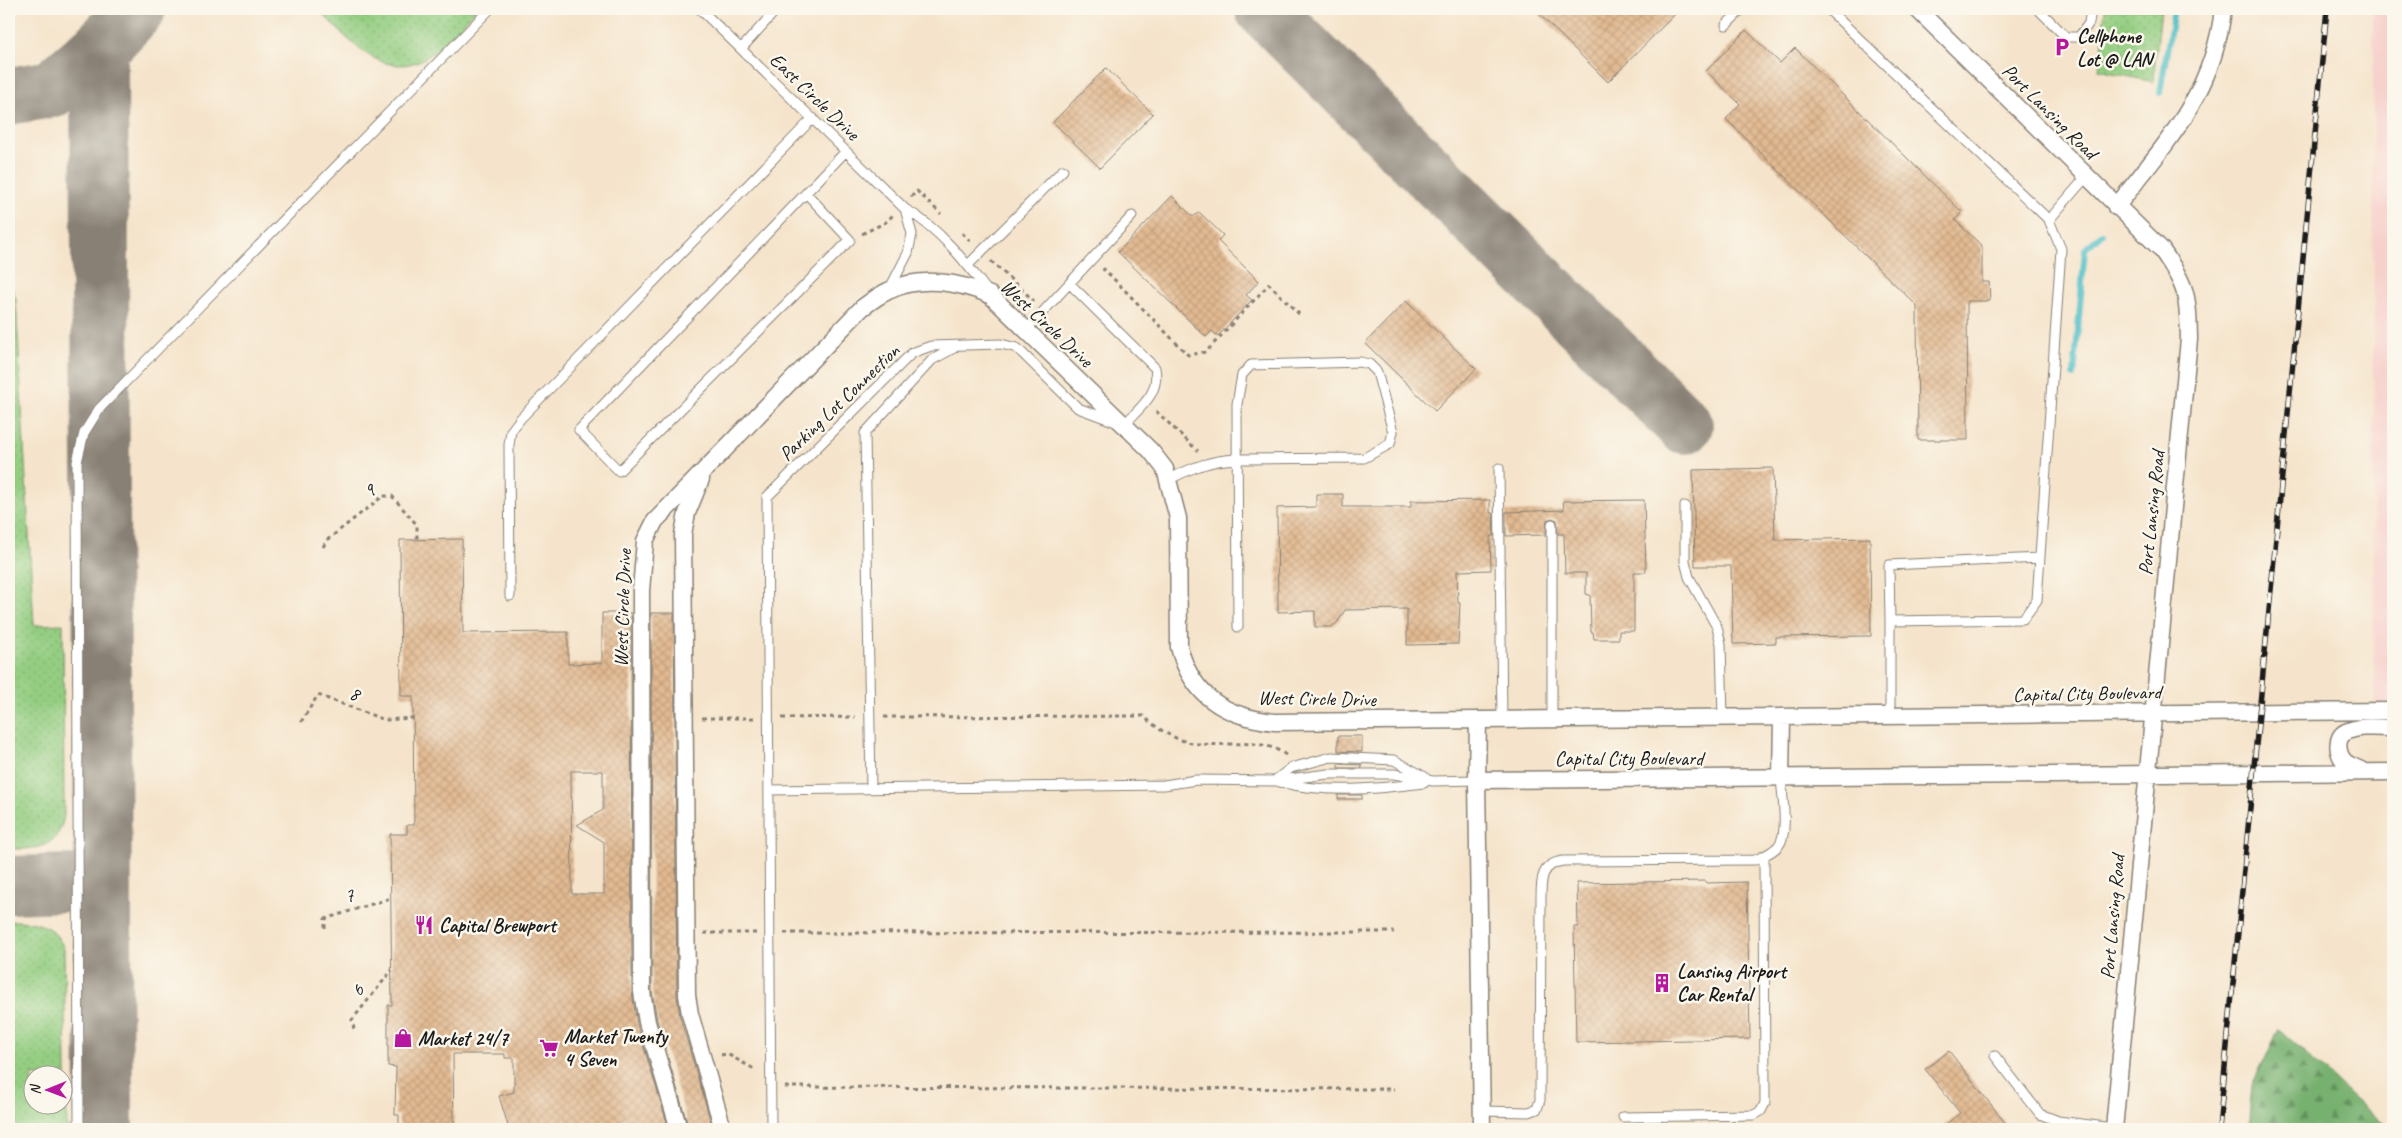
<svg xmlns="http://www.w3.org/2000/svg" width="2402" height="1138" font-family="Caveat,sans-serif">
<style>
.built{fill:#f7d0cb}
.grass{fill:url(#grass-dots);stroke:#58754f;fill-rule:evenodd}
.forest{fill:url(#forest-firs);stroke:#4a6646}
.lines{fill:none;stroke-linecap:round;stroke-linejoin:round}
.stream{stroke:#52c0c8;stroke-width:6}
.taxiway{stroke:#888074;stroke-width:58}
.building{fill:url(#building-cross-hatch);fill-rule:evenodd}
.service-casing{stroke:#888074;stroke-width:11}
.minor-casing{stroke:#888074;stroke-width:19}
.path{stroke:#888074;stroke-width:3;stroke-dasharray:4 4;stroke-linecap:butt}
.service{stroke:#fff;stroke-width:9}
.minor{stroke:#fff;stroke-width:16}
.rail-casing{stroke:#1c1c1c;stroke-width:5.5}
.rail{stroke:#fbf7ec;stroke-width:4;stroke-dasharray:11;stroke-linecap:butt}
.labels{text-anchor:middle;stroke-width:5;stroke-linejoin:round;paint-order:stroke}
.poi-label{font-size:20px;font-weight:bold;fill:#1c1c1c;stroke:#fbf7ec;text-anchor:start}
.street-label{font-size:20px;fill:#1c1c1c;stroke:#fbf7ec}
</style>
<defs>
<pattern id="grass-dots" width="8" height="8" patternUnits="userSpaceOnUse" patternTransform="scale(1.25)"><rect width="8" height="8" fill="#94ce82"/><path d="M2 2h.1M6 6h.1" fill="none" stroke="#7fb070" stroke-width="1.8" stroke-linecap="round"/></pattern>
<pattern id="forest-firs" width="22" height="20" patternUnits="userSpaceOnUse" patternTransform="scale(1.25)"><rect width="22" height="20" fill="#77b170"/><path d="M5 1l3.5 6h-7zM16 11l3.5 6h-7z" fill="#618f5b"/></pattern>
<pattern id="building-cross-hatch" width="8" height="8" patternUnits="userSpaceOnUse" patternTransform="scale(1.25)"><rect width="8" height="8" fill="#e2ba92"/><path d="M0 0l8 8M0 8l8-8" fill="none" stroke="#c19f7d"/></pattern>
</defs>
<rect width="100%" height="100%" fill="#fbf7ec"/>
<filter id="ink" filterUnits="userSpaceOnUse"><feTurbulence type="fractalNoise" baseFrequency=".02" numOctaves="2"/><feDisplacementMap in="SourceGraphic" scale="10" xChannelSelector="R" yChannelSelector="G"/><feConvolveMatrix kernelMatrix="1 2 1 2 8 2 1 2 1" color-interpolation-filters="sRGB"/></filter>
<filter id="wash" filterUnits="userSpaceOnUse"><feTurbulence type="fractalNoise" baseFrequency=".0096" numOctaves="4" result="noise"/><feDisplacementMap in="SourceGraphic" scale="20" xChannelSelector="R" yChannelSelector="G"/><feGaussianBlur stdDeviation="1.12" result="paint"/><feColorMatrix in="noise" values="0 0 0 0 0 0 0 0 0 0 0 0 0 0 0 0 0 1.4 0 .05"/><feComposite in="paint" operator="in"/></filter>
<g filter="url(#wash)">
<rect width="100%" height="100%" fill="#f5e4cb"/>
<path class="built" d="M2373 9H2393V711H2374Z"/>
<path class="grass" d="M318 9H477C462 24 447 43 430 55 384 86 347 38 318 9Z
M2105 9H2161L2153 82 2099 70Z
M9 279 16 299 34 625 63 624 64 816C58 849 37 849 9 849Z
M9 921C34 921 54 923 64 949L67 1129H9ZM32 1076H62V1106H32Z"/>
<path class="forest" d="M2279 1029 2388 1129H2248L2252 1085Z"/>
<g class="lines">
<path class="stream" d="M2160 93 2174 9
M2074 376 2085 249 2102 234"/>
<path class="taxiway" d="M1264 9 1684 425
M99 49 104 1129
M9 96 52 89 99 49 137 9
M9 885 102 882"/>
</g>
<g id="blocks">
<path class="building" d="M1534 9H1680L1608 82Z
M1746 30 1780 63 1795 48 1962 212 1955 220 1982 246V282H1989L1990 301H1967L1968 440H1918L1917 306 1726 119 1740 104 1706 71Z
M1106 68 1153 114 1100 168 1053 122Z
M1172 196 1193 217 1199 212 1223 235 1218 241 1259 281 1246 295 1252 300 1218 336 1212 331 1206 337 1118 252Z
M1406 301 1476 369 1435 411 1365 343Z
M1773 468 1775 540 1870 538 1871 636 1776 637V643L1733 644 1731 566H1695L1693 470Z
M1316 494H1343V507H1411V501L1490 500V513H1493L1494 536H1490L1491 570 1457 571 1458 603H1460L1458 644 1407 645V609L1345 610 1337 623 1331 627H1315V611L1278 612 1277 508 1316 507Z
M1644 500 1646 572H1634V631H1619V639H1594L1593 632H1591L1590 595 1586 594V573H1565L1564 534H1558L1557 520 1552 518 1547 520 1546 535 1506 536V512L1564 510 1563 501Z
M462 539 463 633 568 632V664L602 663V613H631L632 992 637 1025 669 1129H509L499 1096 514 1092V1058H505V1054H453L454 1129H399V1115H395L396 1067 388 1066V1005H392L390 834H407V825H414L413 696H401L400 540ZM571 771H603V810L577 825 604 842V894H572Z
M651 613H674L677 996 680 1017 713 1129H689L657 1020 652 991Z
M1338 736H1362V752L1338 751Z
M1338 764 1362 765V768H1338Z
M1338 795H1362V799H1338Z
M1706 881V883L1747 882 1750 1039 1576 1042 1574 927H1578L1577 883Z
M1949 1051 2010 1129H1940L1960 1113 1925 1069Z"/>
</g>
</g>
<g filter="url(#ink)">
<use href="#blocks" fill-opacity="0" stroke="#888074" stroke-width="1"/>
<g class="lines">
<g class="service-casing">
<path id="service" d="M700 9 905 209C939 228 965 261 988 292
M1828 9 2049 220
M2038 9 2066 37H2079L2089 23 2091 9
M1726 25 1742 9
M741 49 777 9
M806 193 579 430 619 471 850 240 806 193 846 151
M968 265 1063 170
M889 290 908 253 912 234 905 209
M1026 330 1132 216
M1499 468 1502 720
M1168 480C1191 468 1210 460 1237 459L1364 458 1390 444 1393 432 1377 372 1369 364 1360 362 1251 365 1242 375 1237 404 1238 627
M1685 506V561L1689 577 1717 627 1721 644 1723 718
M1552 524V719
M2040 558 1889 565 1890 621 2023 619 2037 600 2061 249 2049 220 2086 177
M510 596 509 445 511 431 521 418 813 118
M1890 717V621
M1274 781 1291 768 1331 757 1394 760 1425 777
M1279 782C1327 794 1376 789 1424 783
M871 788 865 433 932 360 954 348
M769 790 1164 785 1196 780 1274 781 1328 774H1394L1433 781 1477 780
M1995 1056 2040 1114 2058 1121 2114 1128
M1482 1111 1529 1112 1537 1109 1540 1100 1541 898C1541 880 1541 864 1563 861L1755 860C1762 857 1774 852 1779 845 1789 832 1782 795 1781 778
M1623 1117 1754 1115 1761 1111 1765 1103 1764 856
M79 1129 77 462 84 433 99 409 490 9
M771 1129 767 497 912 353 931 346 1001 344 1017 348 1078 408 1124 425C1141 406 1160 394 1155 368L1070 284"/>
</g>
<g class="minor-casing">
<path id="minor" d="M1917 9 2161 249C2187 286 2188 294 2189 339L2114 1129
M2116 207C2166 143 2214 93 2223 9
M701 479 687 513 683 534 687 995 690 1014 723 1129
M1478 720 1477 780 1482 1129
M2363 771C2357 768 2350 766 2345 762 2337 754 2335 737 2346 732 2360 725 2378 728 2393 728
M1781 778 1782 718
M1477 780 2393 772
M679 1129 647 1022 642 992 641 591 645 541 655 521 862 308C870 302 879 295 888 291 920 275 959 282 990 295L1151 451 1165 469 1178 518 1179 647C1192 697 1226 717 1275 722L2393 711"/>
</g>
<path class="path" d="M911 197 917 191 941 214
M962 233 972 243
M862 234 886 222 893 215
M991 261 1034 301
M1103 271 1104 269 1188 355 1206 352 1269 284 1300 315
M1156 411 1198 451
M323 547 327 540 383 496H392L417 525V539
M884 717 1143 716C1159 730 1178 743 1201 744 1230 747 1262 736 1287 756
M702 718H755
M782 718 855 717
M301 722 318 695 385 720 413 718
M325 928V919L391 898
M704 933H756
M784 933 1394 932
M354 1029 352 1020 392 970
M721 1055 727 1054 756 1070
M785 1087 1394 1089"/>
<use href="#service" class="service"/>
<use href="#minor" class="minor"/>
<g class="rail-casing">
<path id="rail" d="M2219 1129 2327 9"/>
</g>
<use href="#rail" class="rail"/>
</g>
</g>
<defs>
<g id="parking-bare" transform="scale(1.5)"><path d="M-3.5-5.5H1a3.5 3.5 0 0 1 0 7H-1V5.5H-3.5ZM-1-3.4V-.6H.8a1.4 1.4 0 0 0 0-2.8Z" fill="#b5179e" stroke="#fbf7ec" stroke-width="2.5" paint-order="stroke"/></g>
<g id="restaurant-bare" transform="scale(1.5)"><path d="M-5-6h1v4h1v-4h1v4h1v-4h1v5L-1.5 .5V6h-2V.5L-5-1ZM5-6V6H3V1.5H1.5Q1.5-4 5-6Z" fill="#b5179e" stroke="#fbf7ec" stroke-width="2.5" paint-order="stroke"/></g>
<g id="building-bare" transform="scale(1.5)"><path d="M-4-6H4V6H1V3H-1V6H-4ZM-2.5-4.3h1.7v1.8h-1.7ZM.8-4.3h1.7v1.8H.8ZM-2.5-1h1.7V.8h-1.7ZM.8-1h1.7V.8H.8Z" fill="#b5179e" stroke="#fbf7ec" stroke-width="2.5" paint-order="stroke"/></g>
<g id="shop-bare" transform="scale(1.5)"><path d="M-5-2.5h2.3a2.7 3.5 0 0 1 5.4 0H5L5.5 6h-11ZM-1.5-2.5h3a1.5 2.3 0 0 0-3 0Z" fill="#b5179e" stroke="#fbf7ec" stroke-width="2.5" paint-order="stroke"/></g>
<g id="supermarket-bare" transform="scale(1.5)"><path d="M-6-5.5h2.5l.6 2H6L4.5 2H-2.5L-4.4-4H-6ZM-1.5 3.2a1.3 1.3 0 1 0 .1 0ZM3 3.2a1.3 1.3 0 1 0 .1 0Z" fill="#b5179e" stroke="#fbf7ec" stroke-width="2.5" paint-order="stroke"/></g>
</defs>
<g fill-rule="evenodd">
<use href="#parking-bare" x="2062" y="47"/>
<use href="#restaurant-bare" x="424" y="925"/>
<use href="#building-bare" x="1662" y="983"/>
<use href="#shop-bare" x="403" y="1038"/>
<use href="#supermarket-bare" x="549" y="1048"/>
</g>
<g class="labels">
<g class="poi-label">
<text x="2077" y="43">Cellphone<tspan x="2077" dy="23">Lot @ LAN</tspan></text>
<text x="439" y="932">Capital Brewport</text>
<text x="1677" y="978">Lansing Airport<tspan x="1677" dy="23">Car Rental</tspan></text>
<text x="564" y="1043">Market Twenty<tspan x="564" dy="23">4 Seven</tspan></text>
<text x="418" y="1045">Market 24/7</text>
</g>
<g class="street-label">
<text transform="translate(815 96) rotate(44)" y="7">East Circle Drive</text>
<text transform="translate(2050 111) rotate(45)" y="7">Port Lansing Road</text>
<text transform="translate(1047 323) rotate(43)" y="7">West Circle Drive</text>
<text transform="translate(839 402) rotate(-44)" y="7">Parking Lot Connection</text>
<text transform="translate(369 490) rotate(-30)" y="7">9</text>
<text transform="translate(2151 513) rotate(-84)" y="7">Port Lansing Road</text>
<text transform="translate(622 608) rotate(-88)" y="7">West Circle Drive</text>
<text transform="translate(355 693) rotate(21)" y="7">8</text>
<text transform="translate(2087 693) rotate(-1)" y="7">Capital City Boulevard</text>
<text transform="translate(1317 698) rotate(1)" y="7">West Circle Drive</text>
<text x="1629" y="765">Capital City Boulevard</text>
<text transform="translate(349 895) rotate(-18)" y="7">7</text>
<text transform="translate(2112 917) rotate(-85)" y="7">Port Lansing Road</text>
<text transform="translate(357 990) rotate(-52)" y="7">6</text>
</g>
</g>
<rect width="2402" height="1138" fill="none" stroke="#fbf7ec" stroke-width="30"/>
<g transform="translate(48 1090) rotate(269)"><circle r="24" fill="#fbf7ec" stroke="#a29f99"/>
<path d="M0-4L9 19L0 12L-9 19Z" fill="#b5179e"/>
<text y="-8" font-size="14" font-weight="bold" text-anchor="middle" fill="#1c1c1c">N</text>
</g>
</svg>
